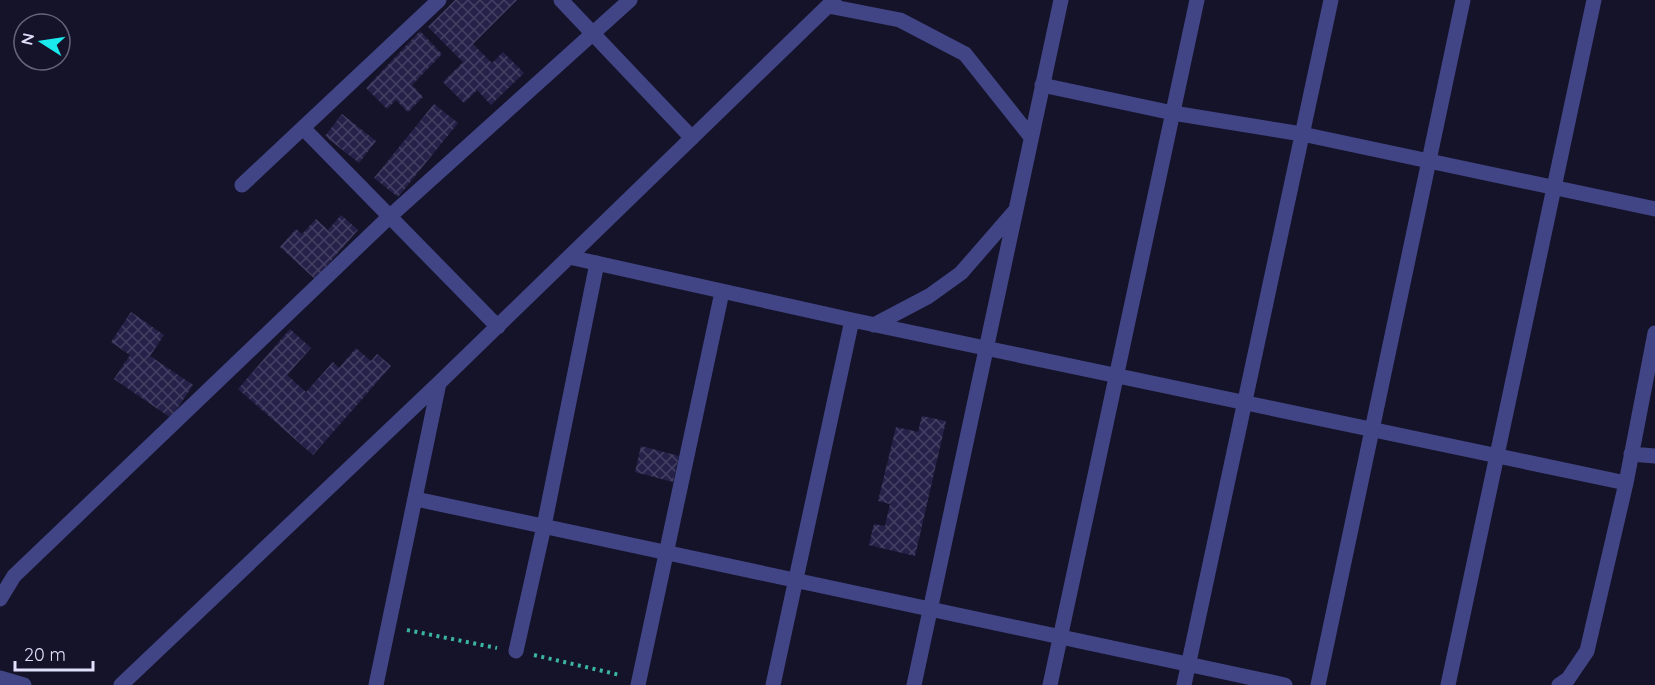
<svg xmlns="http://www.w3.org/2000/svg" width="1655" height="685" font-family="Quicksand,sans-serif">
<style>
.building{fill:url(#building-cross-hatch)}
.lines{fill:none;stroke-linecap:round;stroke-linejoin:round}
.path{stroke:#3bb4a3;stroke-width:4;stroke-dasharray:3 4.5;stroke-linecap:butt}
.minor{stroke:#424585;stroke-width:15}
</style>
<defs>
<pattern id="building-cross-hatch" width="8" height="8" patternUnits="userSpaceOnUse" patternTransform="scale(1.5)"><rect width="8" height="8" fill="#252149"/><path d="M0 0l8 8M0 8l8-8" fill="none" stroke="#444164"/></pattern>
</defs>
<rect width="100%" height="100%" fill="#15132a"/>
<path class="building" d="M455 0H517L473 44 492 63 503 52 524 73 491 105 477 90 464 103 443 82 463 62 428 27Z
M420 31 442 54 412 85 423 97 408 112 396 100 387 109 366 88Z
M434 104 458 123 398 197 374 178Z
M342 114 376 141 359 163 325 136Z
M341 215 358 230 315 279 280 247 296 229 302 234 316 219 328 230Z
M131 312 164 335 150 356 193 385 171 418 114 379 130 355 111 342Z
M290 329 311 348 287 375 306 392 333 362 339 368 356 348 371 361 377 354 391 366 313 455 238 389Z
M922 416 946 421 915 556 869 545 874 524 885 526 890 504 878 501 896 427 918 432Z
M641 446 679 456 673 482 635 472Z"/>
<g class="lines">
<path class="path" d="M407 630 497 648
M534 655 620 675"/>
<path class="minor" d="M561 0 692 138
M828 6 900 20 965 54 1031 137
M1042 85 1173 113 1302 134 1655 209
M304 129 498 327
M242 185 439 0
M569 257 852 320 1626 483
M874 325 929 296 961 273 1015 211
M1631 454 1655 456
M416 499 1285 685
M0 599 14 576 388 218 630 0
M516 651 544 526 597 263
M0 678 24 685
M121 685 439 383 834 0
M376 685 439 383
M638 685 722 292
M773 685 852 320
M914 685 1061 0
M1050 685 1197 0
M1184 685 1331 0
M1318 685 1463 0
M1448 685 1594 0
M1559 685 1568 679 1587 651 1626 483 1655 333"/>
</g>
<g transform="translate(42 42) rotate(282)"><circle r="28" fill="#15132a" stroke="#66657e" stroke-width="1.5"/>
<path d="M0-4.5L10 22L0 15L-10 22Z" fill="#1aeaed"/>
<text y="-9" font-size="16" font-weight="bold" text-anchor="middle" fill="#e0dffc">N</text>
</g>
<path d="M15 661v9h78v-9" fill="none" stroke="#e0dffc" stroke-width="3"/>
<text x="24" y="661" font-size="18" fill="#e0dffc" stroke="#15132a" stroke-width="4.5" paint-order="stroke">20 m</text>
</svg>
